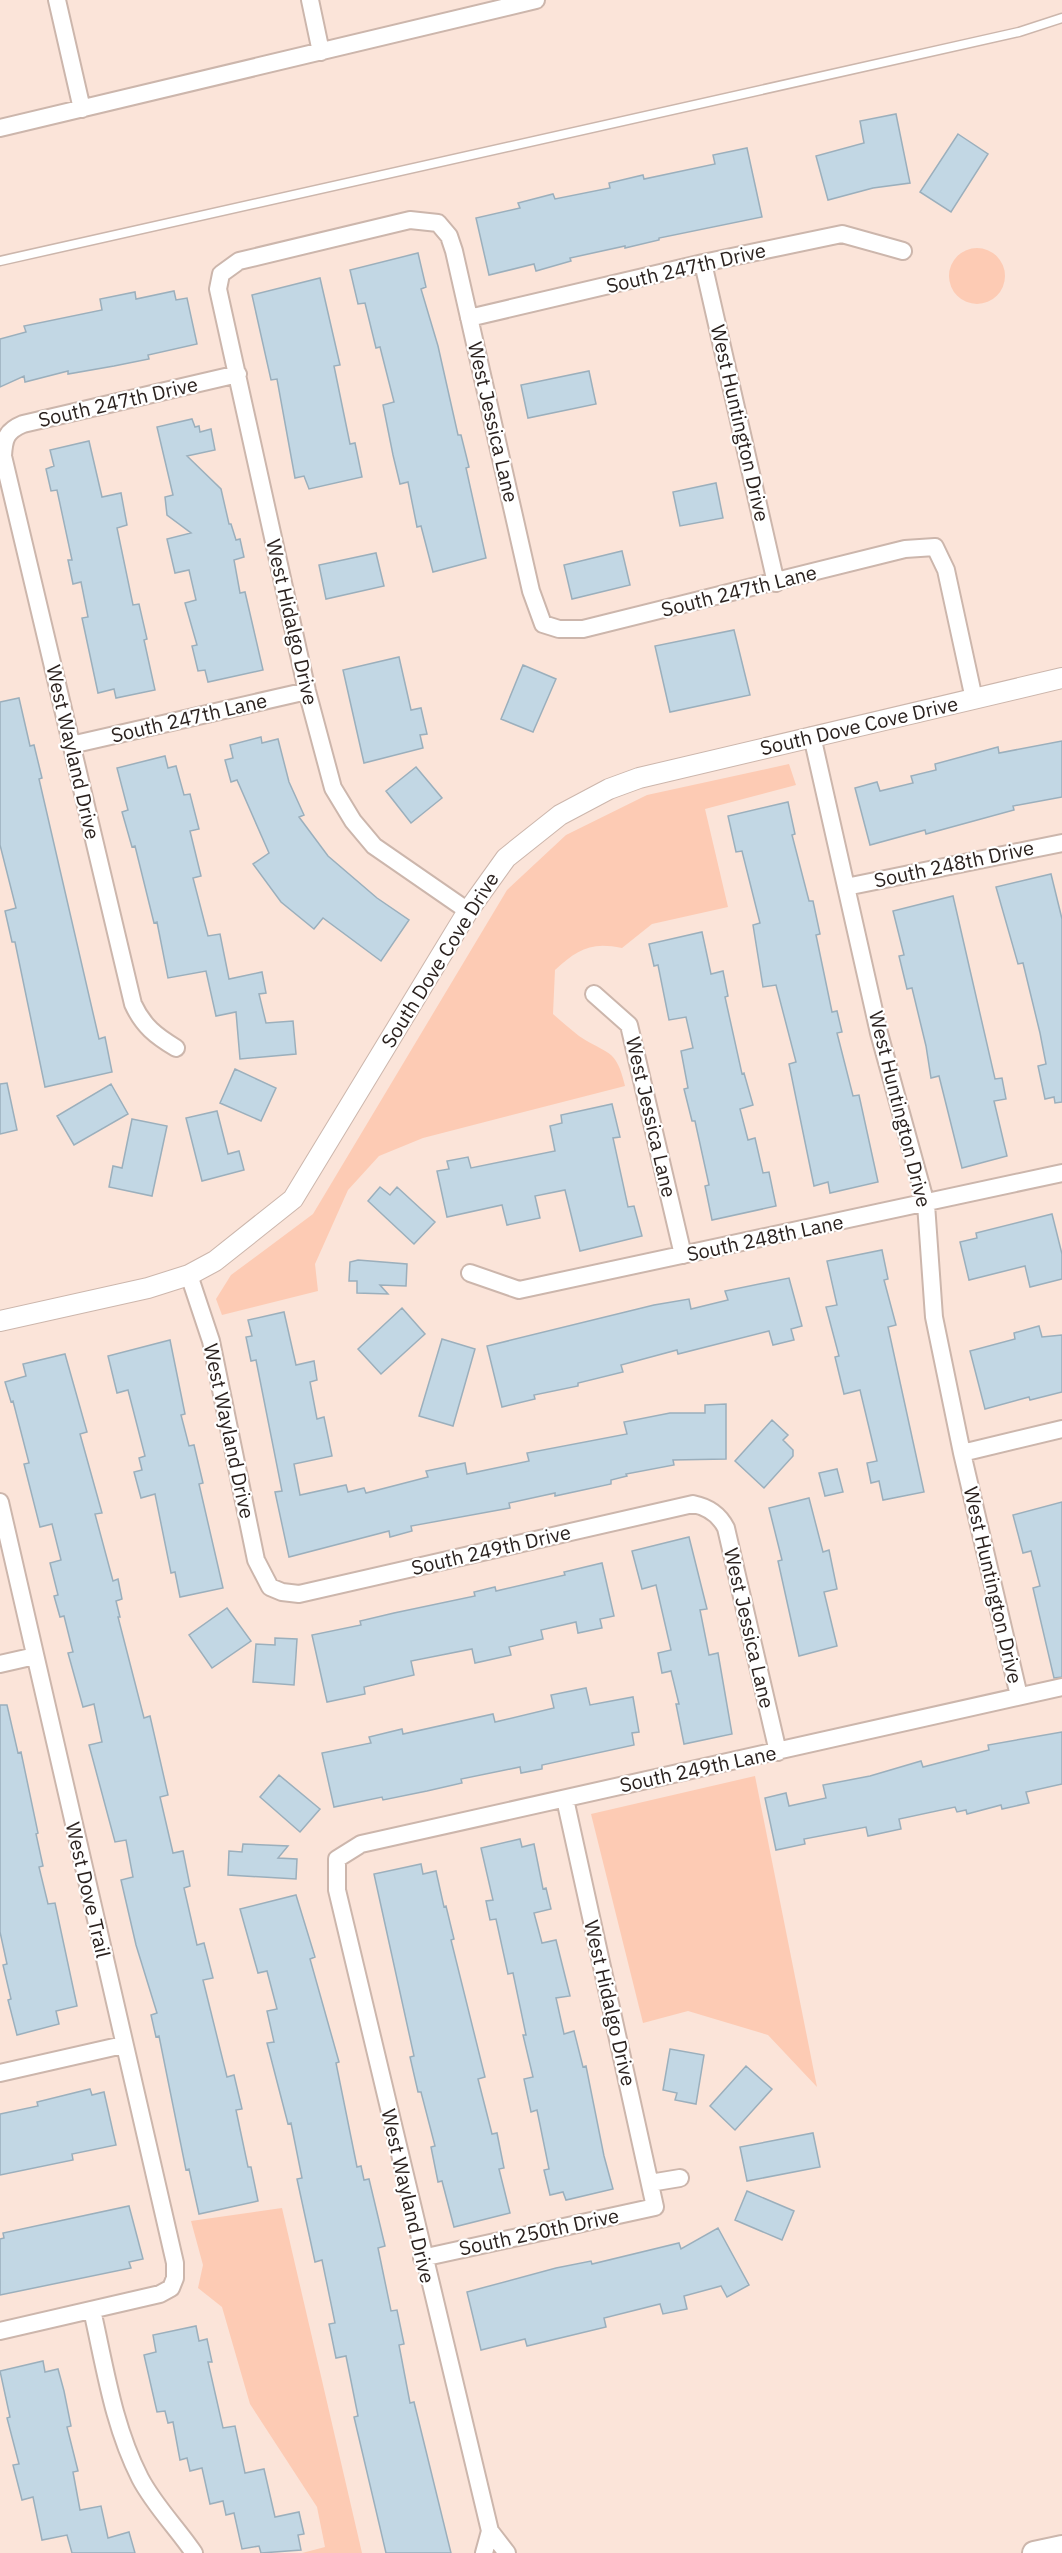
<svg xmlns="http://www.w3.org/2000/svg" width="1062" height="2553" font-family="'IBM Plex Sans',sans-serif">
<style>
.green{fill:#fdcbb4}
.building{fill:#c2d7e4;stroke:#9bafbc;stroke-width:1.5}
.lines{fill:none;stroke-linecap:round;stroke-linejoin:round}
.service-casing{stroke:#ccb6ac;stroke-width:11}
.minor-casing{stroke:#ccb6ac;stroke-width:20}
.tertiary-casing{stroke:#ccb6ac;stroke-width:22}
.secondary-casing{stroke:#ccb6ac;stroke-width:26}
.service{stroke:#fff;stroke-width:8}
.minor{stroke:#fff;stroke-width:16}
.tertiary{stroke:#fff;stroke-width:20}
.secondary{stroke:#fff;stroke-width:22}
.labels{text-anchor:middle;stroke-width:4.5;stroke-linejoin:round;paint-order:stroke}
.street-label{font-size:20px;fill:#2b221f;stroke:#fff}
</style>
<rect width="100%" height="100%" fill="#fbe4d9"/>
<path class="green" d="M949 276a28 28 0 1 1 56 0a28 28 0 1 1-56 0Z
M789 764 796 785 705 809 728 907 652 924 622 948C590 941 577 950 555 970L553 1014C561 1021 570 1029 579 1036 607 1055 616 1047 625 1086L423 1138 379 1156 348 1190 315 1264 318 1291 222 1315 216 1299 231 1275 313 1214 507 890 566 835 647 795Z
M755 1776 817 2087 768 2035 688 2011 643 2023 591 1814Z
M282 2208 362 2553H302L325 2547 317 2507 250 2404 222 2307 198 2288 203 2265 191 2221Z"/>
<path class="building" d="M896 114 910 183 873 188 828 200 816 156 864 143 860 121Z
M958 134 988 154 951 212 920 192Z
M747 148 762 217 659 238V240L625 248V246L570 258 571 261 536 271 534 264 489 275 476 218 520 208 518 203 553 194 555 199 610 188 609 183 643 175 644 179 715 164 713 155Z
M418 253 426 287 421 289 438 346 458 435H461L469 467 466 468 486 558 433 572 421 526 417 527 408 482 400 484 393 455 383 405 394 402 380 347 376 348 365 303 358 304 350 270Z
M320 278 340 365 334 366 350 444 355 443 362 477 309 489 304 476 295 478 277 379 271 380 252 295Z
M174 291 176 300 187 298 197 344 148 355 149 359 114 366 68 374V371L25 382 24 376 0 387V339L26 332 24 326 102 310 100 299 135 292 136 299Z
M589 371 596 404 528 418 521 385Z
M192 419 195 427 199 426 200 432 211 429 215 450 187 456 221 489 229 524H231L236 540 240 539 244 557 234 560 240 593 245 592 263 670 208 682 205 670 198 671 192 646 197 645 185 603 196 600 189 570 175 573 167 539 191 533 167 515 165 497 173 495 157 427Z
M89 441 102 497 121 493 127 525 117 528 133 605 139 604 147 639 144 640 155 690 116 698 114 689 98 693 82 618 88 617 81 582 73 584 68 560H72L57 490 51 491 46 469 54 466 50 450Z
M716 483 723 518 680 526 673 492Z
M622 551 630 585 572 599 564 565Z
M376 553 384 586 326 599 319 565Z
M734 630 750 695 670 712 655 646Z
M399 657 411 710 421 708 427 734 420 735 423 748 364 763 343 670Z
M523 665 556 679 533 732 501 719Z
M19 698 30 746 34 745 42 778 39 779 99 1039 105 1037 112 1072 45 1087 15 942H12L5 911 16 908 0 845V702Z
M261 737 262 743 278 739 289 782 304 815 299 817 328 856 377 898 409 920 381 961 323 918 314 929 281 902 253 864 269 853 237 780 231 782 225 760 233 758 230 745Z
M1062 741V797L1013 806 1014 810 926 834 925 830 870 845 855 788 877 782 880 791 913 783 911 776 936 770 935 764 998 747 999 753Z
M165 756 168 768 176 766 184 795 190 794 199 829 190 831 201 876 193 878 208 936 220 934 229 979 262 972 266 993 259 994 266 1023 293 1021 296 1054 240 1059 236 1012 216 1016 206 971 168 978 157 922 154 923 135 846 132 847 122 812 128 810 117 768Z
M416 767 442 798 411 823 386 791Z
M788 802 795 834 792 835 809 901H813L820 934 816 935 832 1012 837 1011 842 1032 837 1033 853 1096 859 1095 878 1182 830 1193 828 1182 814 1186 789 1064 796 1062 776 985 763 987 753 925 760 923 742 851 736 852 728 816Z
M1051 874 1062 919V1102L1055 1103 1054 1097 1045 1099 1038 1066 1046 1064 1040 1033 1023 963 1018 964 996 887Z
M953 896 995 1079 1002 1078 1006 1099 994 1101 1007 1156 962 1168 939 1076 931 1078 926 1046 912 988 907 989 899 956 904 955 893 911Z
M702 932 711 974 723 971 728 996 725 997 742 1074 744 1073 753 1105 740 1109 748 1140 755 1138 763 1173 769 1172 776 1206 712 1220 705 1186 709 1185 695 1121H692L684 1089 688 1088 681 1051 693 1048 686 1017 669 1020 658 965 654 966 649 944Z
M235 1069 276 1088 261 1121 220 1103Z
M7 1083 17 1130 0 1134V1084Z
M111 1084 128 1114 74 1145 57 1116Z
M612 1104 620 1137 613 1138 628 1207 634 1206 642 1236 580 1251 565 1190 535 1196 540 1218 507 1225 502 1205 447 1217 437 1171 449 1169 447 1161 468 1157 471 1168 555 1151 550 1126 562 1123 561 1115Z
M217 1111 228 1154 239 1151 244 1170 202 1181 186 1118Z
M132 1119 167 1126 152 1196 109 1187 113 1166 122 1168Z
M380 1187 390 1195 397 1187 435 1222 414 1244 368 1201Z
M1052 1214 1062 1254V1279L1030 1287 1025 1266 969 1280 960 1242 977 1238 976 1233Z
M882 1250 888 1279 884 1280 896 1325 888 1327 924 1492 883 1500 879 1481 871 1483 867 1463 877 1461 860 1390 844 1394 835 1357 839 1356 826 1307 837 1305 827 1261Z
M358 1260 407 1264 406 1286 380 1285 388 1294 357 1293V1281H349L350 1262Z
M789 1278 802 1326 791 1329 794 1340 773 1345 769 1331 678 1354 677 1350 621 1365 623 1372 578 1383V1386L534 1395 535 1399 502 1407 487 1346 654 1305 689 1299 691 1309 728 1300 725 1291Z
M402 1308 425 1334 381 1374 358 1349Z
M284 1312 296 1365 314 1361 317 1380 310 1382 317 1419 324 1417 332 1456 294 1464 300 1495 346 1485 348 1492 364 1488 366 1493 428 1477 426 1471 465 1463 467 1474 529 1461 527 1453 627 1434 624 1422 670 1413H705V1405L726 1404V1459L673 1460 674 1465 626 1474 627 1476 611 1480V1484L555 1496V1493L509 1503 510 1508 411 1526 412 1531 390 1537 389 1531 289 1557 275 1492 282 1491 256 1360 251 1361 246 1337 252 1336 248 1320Z
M1039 1326 1042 1337 1062 1335V1392L1030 1400 1029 1397 985 1409 970 1351 1015 1339 1014 1333Z
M442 1339 475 1349 453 1426 419 1416Z
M170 1340 185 1414 181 1415 189 1446 194 1445 203 1483 199 1484 223 1588 180 1597 175 1572 171 1573 155 1494 141 1498 134 1472 142 1470 139 1458 145 1456 128 1390 117 1393 108 1356Z
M65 1354 87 1432 80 1434 102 1513 95 1514 113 1581 118 1579 122 1599 116 1601 120 1617H118L144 1718 150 1716 168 1795 160 1797 173 1853 183 1851 190 1886 184 1888 197 1945 204 1943 213 1978 203 1980 227 2077 234 2075 242 2109 236 2110 248 2167H251L258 2201 199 2214 189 2169 186 2170 159 2036 156 2037 151 2015 157 2013 136 1945 121 1880 133 1877 126 1840 115 1842 89 1745 102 1742 94 1704 83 1707 68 1653 73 1652 64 1616 60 1617 54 1596 58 1595 50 1563 61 1560 52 1524 40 1527 24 1464 29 1463 13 1401 11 1402 5 1382 26 1376 23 1364Z
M772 1420 788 1435 783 1440 793 1450V1456L764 1488 735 1461Z
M837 1469 843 1492 825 1496 819 1473Z
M809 1498 823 1552 829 1550 837 1589 824 1592 837 1646 799 1656 778 1561 782 1560 769 1508Z
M1062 1502V1677L1054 1678 1033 1588 1040 1586 1031 1551 1023 1553 1013 1515Z
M689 1537 707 1609 700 1610 709 1655 718 1653 732 1734 684 1744 676 1704H679L671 1671 662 1673 658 1653 671 1650 656 1585 642 1589 632 1551Z
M602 1563 614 1616 600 1619 602 1628 578 1633 576 1622 541 1630 543 1639 509 1647 511 1655 475 1663 472 1649 411 1661 414 1675 364 1687 365 1694 327 1702 312 1635 361 1625 360 1621 394 1613 475 1596 474 1592 495 1587 496 1591 565 1575 564 1572Z
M227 1608 251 1641 212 1668 189 1635Z
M275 1638 297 1639 294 1685 253 1682 256 1644 275 1645Z
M586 1688 590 1705 633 1697 639 1732 632 1733 634 1745 542 1765V1769L521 1773 520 1767 461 1779 462 1783 427 1791 383 1800 382 1797 334 1807 322 1753 371 1743 369 1737 402 1729 403 1734 493 1714 495 1722 554 1708 551 1695Z
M0 1705H7L18 1753 21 1752 38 1833 36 1834 43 1866 39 1867 48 1904 55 1903 77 2006 56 2011 59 2024 17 2035 8 2000 11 1999 3 1965 7 1964 0 1932Z
M1062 1732V1784L1026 1792 1029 1803 1002 1809 1001 1805 967 1814 966 1810 957 1812 955 1807 899 1819 901 1829 868 1836 866 1827 804 1839 805 1844 776 1850 765 1798 786 1793 789 1806 826 1798 823 1785 870 1776 921 1761 923 1767 989 1750 988 1745Z
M279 1775 320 1809 300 1832 260 1797Z
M520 1839 522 1847 534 1844 543 1889 546 1888 551 1909 534 1913 542 1943 556 1940 570 1996 556 1998 564 2034 574 2031 583 2067 586 2066 604 2156 613 2189 566 2200 563 2192 550 2195 544 2170 549 2169 537 2110 531 2112 524 2079 533 2077 523 2035H526L513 1973 508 1974 496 1919 490 1920 486 1901 493 1900 481 1848Z
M243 1844 288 1846 278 1858 297 1859 296 1879 228 1875 229 1851 242 1852Z
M421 1864 423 1874 436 1871 444 1907 446 1906 454 1939 451 1940 485 2077 478 2079 492 2134 497 2133 504 2168 499 2169 510 2213 454 2227 442 2181 438 2182 431 2147 435 2146 421 2092H418L410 2057 414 2056 374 1874Z
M296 1895 315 1957 310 1959 339 2062 336 2063 357 2167 361 2166 364 2180 369 2179 385 2246 378 2248 391 2311 397 2310 404 2344 399 2345 410 2403 414 2402 451 2553H386L354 2417 358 2416 346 2356 336 2358 329 2324 335 2323 322 2260 315 2262 297 2179 302 2178 291 2123 288 2124 267 2043 274 2042 267 2011 277 2009 267 1971 258 1973 240 1909Z
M670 2049 704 2055 696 2104 675 2100 677 2093 663 2090Z
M746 2066 772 2089 735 2130 710 2106Z
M90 2089 92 2095 104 2092 116 2145 72 2154 73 2160 0 2175V2114L38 2106 37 2102Z
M813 2133 820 2167 747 2181 740 2147Z
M747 2191 794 2211 782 2240 735 2220Z
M129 2206 143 2259 129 2262 131 2268 0 2295V2239L4 2238 3 2233Z
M718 2228 749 2285 727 2297 721 2286 684 2296 687 2309 663 2314 660 2304 604 2318 606 2327 527 2346 525 2339 481 2350 467 2292 556 2268 591 2261 592 2264 679 2243 681 2249Z
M196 2326 199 2341 207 2339 212 2362H208L223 2428 235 2426 245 2473 264 2469 275 2517 299 2512 304 2534 298 2535 301 2550 261 2553 259 2546 242 2549 234 2513 226 2515 223 2501 210 2504 202 2468 190 2471 187 2458 180 2460 173 2422 168 2423 165 2411 157 2412 144 2355 156 2352 153 2335Z
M43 2361 45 2372 58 2369 64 2391 71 2426 67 2427 78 2471 73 2472 80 2510 101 2506 108 2538 129 2532 135 2553H72L67 2535 42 2540 33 2497 22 2500 13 2465 19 2464 7 2418 10 2417 0 2371Z"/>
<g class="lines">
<g class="service-casing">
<path id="service" d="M0 261 1019 32 1062 18"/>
</g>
<g class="minor-casing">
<path id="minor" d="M57 0 82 109
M310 0 321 52
M0 128 536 0
M703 263 776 583
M469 318 703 263 842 234 903 251
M812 736 879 1033 926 1204 934 1317 962 1453 1019 1696
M71 745 307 691
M846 887 1062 843
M468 911 374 846 353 821 333 788 307 691 218 289 221 274 239 261 410 220 438 223 449 236 454 251 531 591 543 624 559 629H583L905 549 935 547 946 570 974 699
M594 994 629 1025 683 1255
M176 1048C156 1036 143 1026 133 1004L3 456C4 439 6 431 23 424L238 374
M470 1273 519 1290 1062 1173
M189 1275 211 1341 256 1560 270 1587 282 1592 299 1594 693 1504C708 1507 719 1514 726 1528L778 1752
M962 1453 1062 1429
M0 1502 175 2263V2278L171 2288 160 2294 0 2331
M0 1664 35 1656
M0 2073 123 2045
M650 2183 680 2178
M422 2258 655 2207 565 1799
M92 2310C105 2367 113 2425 140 2478 154 2505 177 2528 194 2553
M484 2553 490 2531
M507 2553 490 2531 337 1890V1859L361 1844 1062 1687"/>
</g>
<g class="tertiary-casing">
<path id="tertiary" d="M0 1321 148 1288 189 1275 215 1261 293 1199 468 911 506 858 560 815 609 789 639 778 1062 678"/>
</g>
<g class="secondary-casing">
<path id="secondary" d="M1034 2553 1062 2547"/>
</g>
<use href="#service" class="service"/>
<use href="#minor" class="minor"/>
<use href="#tertiary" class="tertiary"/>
<use href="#secondary" class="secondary"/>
</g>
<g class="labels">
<g class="street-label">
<text transform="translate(686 268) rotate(-13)" y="7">South 247th Drive</text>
<text transform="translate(118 402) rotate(-13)" y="7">South 247th Drive</text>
<text transform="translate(493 422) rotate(77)" y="7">West Jessica Lane</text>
<text transform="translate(740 423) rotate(77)" y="7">West Huntington Drive</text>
<text transform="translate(739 591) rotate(-14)" y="7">South 247th Lane</text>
<text transform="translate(292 622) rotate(77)" y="7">West Hidalgo Drive</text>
<text transform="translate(189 718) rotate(-13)" y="7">South 247th Lane</text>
<text transform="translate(859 726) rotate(-13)" y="7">South Dove Cove Drive</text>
<text transform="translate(73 752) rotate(77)" y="7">West Wayland Drive</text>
<text transform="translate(954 864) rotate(-12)" y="7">South 248th Drive</text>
<text transform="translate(440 960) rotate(-58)" y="7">South Dove Cove Drive</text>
<text transform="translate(900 1109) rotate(76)" y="7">West Huntington Drive</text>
<text transform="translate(651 1117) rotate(77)" y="7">West Jessica Lane</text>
<text transform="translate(765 1238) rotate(-12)" y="7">South 248th Lane</text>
<text transform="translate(229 1431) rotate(78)" y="7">West Wayland Drive</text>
<text transform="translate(491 1550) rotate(-13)" y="7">South 249th Drive</text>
<text transform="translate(993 1585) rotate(77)" y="7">West Huntington Drive</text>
<text transform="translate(749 1628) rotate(77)" y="7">West Jessica Lane</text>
<text transform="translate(698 1769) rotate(-12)" y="7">South 249th Lane</text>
<text transform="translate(88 1890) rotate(77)" y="7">West Dove Trail</text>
<text transform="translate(610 2003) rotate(77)" y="7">West Hidalgo Drive</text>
<text transform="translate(408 2196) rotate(77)" y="7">West Wayland Drive</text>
<text transform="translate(539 2232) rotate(-12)" y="7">South 250th Drive</text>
</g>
</g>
</svg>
